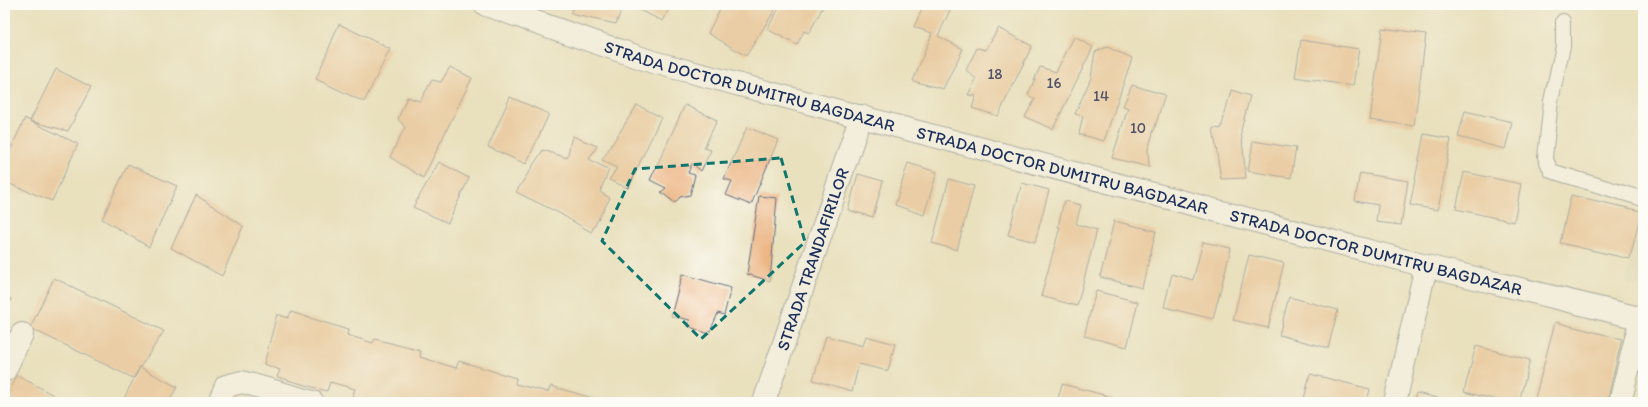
<svg xmlns="http://www.w3.org/2000/svg" width="1648" height="407" font-family="Itim,sans-serif">
<style>
.built{fill:#d9d5b6}
.building{fill:#ecb685}
.lines{fill:none;stroke-linecap:round;stroke-linejoin:round}
.service-casing{stroke:#636d7f;stroke-width:16}
.minor-casing{stroke:#636d7f;stroke-width:24}
.service{stroke:#fff;stroke-width:14}
.minor{stroke:#fff;stroke-width:22}
.marked{fill:none;stroke:#0f766e;stroke-width:3;stroke-dasharray:8 5;stroke-linejoin:round}
.labels{text-anchor:middle;stroke-width:3.5;stroke-linejoin:round;paint-order:stroke}
.number-label{font-size:15px;fill:#4f5168}
.street-label{font-size:17px;fill:#1b2f5e;stroke:#fdfcf7}
</style>
<rect width="100%" height="100%" fill="#fdfcf7"/>
<filter id="ink" filterUnits="userSpaceOnUse"><feTurbulence type="fractalNoise" baseFrequency=".025" numOctaves="2"/><feDisplacementMap in="SourceGraphic" scale="8" xChannelSelector="R" yChannelSelector="G"/><feConvolveMatrix kernelMatrix="1 2 1 2 8 2 1 2 1" color-interpolation-filters="sRGB"/></filter>
<filter id="wash" filterUnits="userSpaceOnUse"><feTurbulence type="fractalNoise" baseFrequency=".012" numOctaves="4" result="noise"/><feDisplacementMap in="SourceGraphic" scale="16" xChannelSelector="R" yChannelSelector="G"/><feGaussianBlur stdDeviation="0.9" result="paint"/><feColorMatrix in="noise" values="0 0 0 0 0 0 0 0 0 0 0 0 0 0 0 0 0 1.4 0 .05"/><feComposite in="paint" operator="in"/></filter>
<g filter="url(#wash)">
<rect width="100%" height="100%" fill="#e9e0bd"/>
<path class="built" d="M1643 175V289L1626 284 1641 211V183Z"/>
<g id="blocks">
<path class="building" d="M574 5H623L616 24 570 14Z
M628 5H671L663 21Z
M722 5H778L746 56 708 33Z
M781 5H824L809 33 804 31 797 45 767 29Z
M924 5H936L950 10 938 36 963 49 943 89 913 81 932 33 914 27Z
M339 24 390 49 364 102 316 79Z
M998 28 1032 46 998 116 972 108 976 96 968 95 976 79 966 70 977 48 986 50Z
M1382 28 1426 34 1414 126 1370 120Z
M1074 37 1093 47 1053 129 1025 117 1035 99 1028 95 1040 67 1056 72Z
M1301 40 1359 49 1353 86 1295 77Z
M1107 47 1132 58 1104 141 1079 134 1083 116 1075 114 1091 78 1095 52Z
M450 67 472 78 423 178 390 157 405 127 398 119 407 97 420 101 432 80 441 82Z
M56 69 91 87 68 131 30 121 78 144 52 201 5 182V161L25 118 30 121Z
M1132 85 1165 95 1148 149 1149 167 1112 158 1128 108 1123 106Z
M1231 90 1250 96 1241 130 1246 178 1221 179 1213 128 1221 129Z
M510 97 549 114 526 164 488 147Z
M637 105 661 117 628 188 609 180 617 168 602 160Z
M685 105 717 120 704 148 711 150 701 171 692 163 688 173 695 175 690 195 680 197 675 203 661 192 666 188 650 180Z
M1465 111 1512 122 1505 149 1458 137Z
M747 127 778 140 751 205 726 195 732 181 724 179Z
M1424 134 1451 139 1438 210 1410 205Z
M572 136 597 146 589 159 609 170 600 192 610 198 591 232 559 213 516 192 543 150 567 158Z
M1253 141 1296 148 1291 178 1248 171Z
M439 162 469 178 448 223 413 207Z
M908 163 937 172 924 215 895 205Z
M128 164 177 186 149 247 102 219Z
M1464 172 1521 184 1514 222 1456 209Z
M1360 173 1408 181 1401 225 1376 222 1378 205 1355 201Z
M858 174 883 181 873 217 848 210Z
M949 179 974 186 957 250 932 243Z
M1022 183 1049 190 1035 242 1008 235Z
M196 195 243 226 222 276 171 248Z
M1571 195 1641 211 1630 259 1560 243Z
M759 196 777 198 770 281 747 274Z
M1064 201 1081 205 1076 224 1097 230 1077 306 1041 296 1060 227H1058Z
M1114 221 1156 231 1142 288 1100 277Z
M1203 242 1231 248 1213 319 1164 307 1172 274 1193 280Z
M1249 255 1284 263 1268 328 1233 320Z
M682 274 731 288 724 315 718 313 709 334 687 326 690 320 671 316Z
M54 278 164 331 133 378 30 328Z
M1096 291 1138 302 1127 347 1084 336Z
M5 297 11 299 5 315Z
M1289 297 1338 310 1328 348 1279 335Z
M291 312 348 330 347 335 373 343 375 339 421 351 420 357 456 368 459 361 516 378 515 384 548 392 551 386 603 401V402H369L352 397 355 389 330 382 327 391 277 377 280 370 264 364 277 314 288 318Z
M1555 322 1622 339 1607 402H1534Z
M826 336 863 346 866 336 895 344 888 371 859 364 852 391 813 380Z
M1476 346 1530 360 1519 402H1506L1464 392Z
M140 367 177 387 169 402H122Z
M1310 374 1370 389 1367 402H1318L1304 399Z
M17 375 66 402H5Z
M1062 384 1112 397 1111 402H1057Z
M1416 393 1451 401V402H1414Z"/>
</g>
</g>
<g filter="url(#ink)">
<use href="#blocks" fill-opacity="0" stroke="#636d7f" stroke-width="1"/>
<g class="lines">
<g class="service-casing">
<path id="service" d="M1563 21V46L1551 101 1545 157 1551 171 1643 199"/>
</g>
<g class="minor-casing">
<g id="minor">
<path id="s1" d="M486 5 653 62 1426 266 1643 319"/>
<path d="M5 370 22 334"/>
<path d="M219 402 226 386 242 382 313 402"/>
<path id="s2" d="M764 402 861 116"/>
<path d="M1395 402 1426 266"/>
<path d="M1620 402 1641 318"/>
</g>
</g>
<use href="#service" class="service"/>
<use href="#minor" class="minor"/>
</g>
</g>
<path d="M0 0H1648V407H0ZM781 158 805 242 701 339 602 241 635 169Z" fill="#e9e0bd" fill-opacity=".55" fill-rule="evenodd"/>
<path class="marked" d="M781 158 805 242 701 339 602 241 635 169Z"/>
<g class="labels">
<g class="number-label">
<text x="995" y="79">18</text>
<text x="1054" y="88">16</text>
<text x="1101" y="101">14</text>
<text x="1138" y="133">10</text>
</g>
<g class="street-label">
<text dy="6" stroke="none"><textPath href="#s1" startOffset="276">STRADA DOCTOR DUMITRU BAGDAZAR</textPath></text>
<text dy="6" stroke="none"><textPath href="#s1" startOffset="600">STRADA DOCTOR DUMITRU BAGDAZAR</textPath></text>
<text dy="6" stroke="none"><textPath href="#s1" startOffset="924">STRADA DOCTOR DUMITRU BAGDAZAR</textPath></text>
<text dy="6" stroke="none"><textPath href="#s2" startOffset="151">STRADA TRANDAFIRILOR</textPath></text>
</g>
</g>
<rect width="1648" height="407" fill="none" stroke="#fdfcf7" stroke-width="20"/>
</svg>
